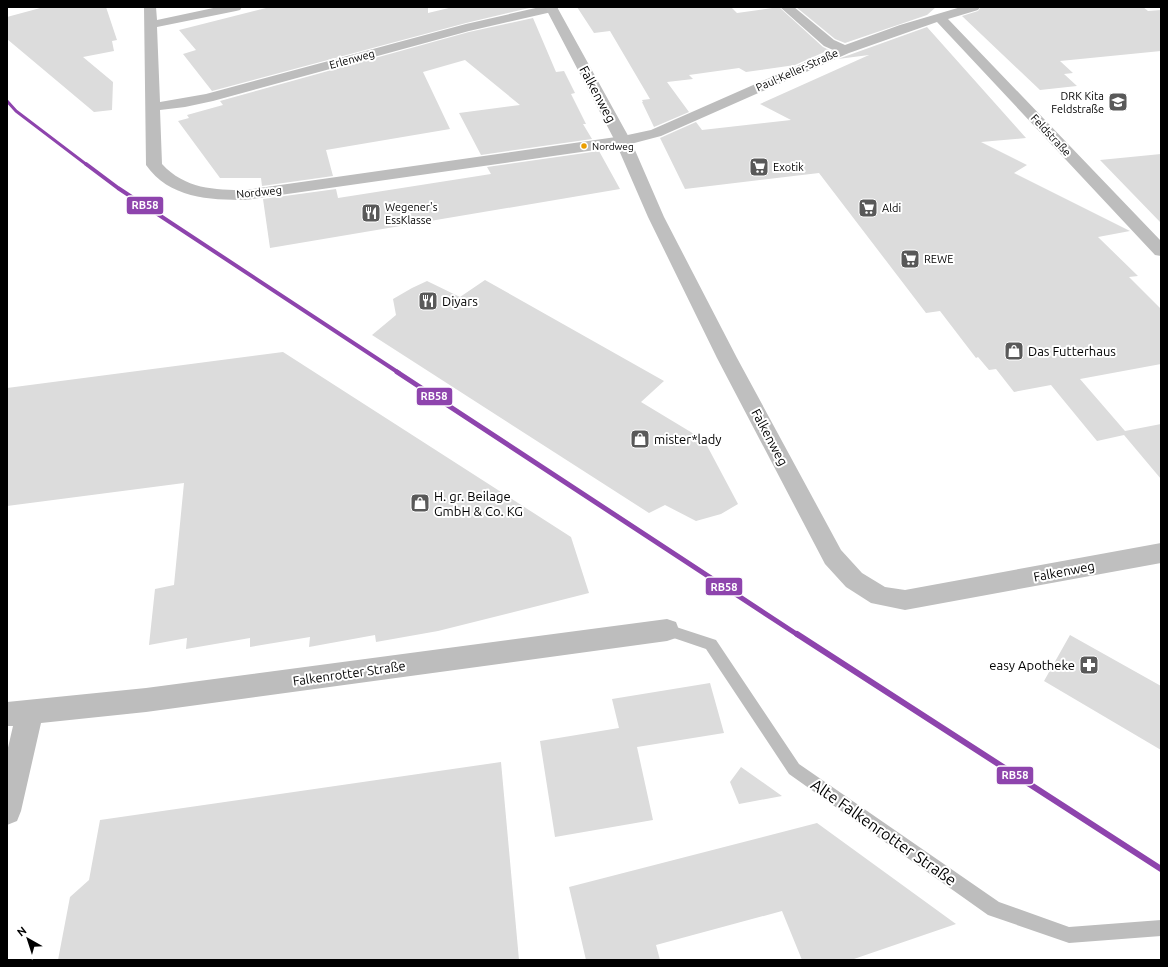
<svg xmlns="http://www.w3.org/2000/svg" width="1168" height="967" font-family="Ubuntu,sans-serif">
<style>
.building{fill:#dcdcdc}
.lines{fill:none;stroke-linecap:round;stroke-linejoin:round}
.lane{fill:#bdbdbd;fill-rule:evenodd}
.street{fill:#bdbdbd;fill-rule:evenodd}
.secondary{fill:#bfbfbf;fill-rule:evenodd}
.rail-1-far3-casing{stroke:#fff;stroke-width:5}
.rail-1-far2-casing{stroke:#fff;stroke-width:6}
.rail-1-far1-casing{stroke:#fff;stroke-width:8}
.rail-1-casing{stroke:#fff;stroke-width:10}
.rail-1-far3{stroke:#8e44ad;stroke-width:3}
.rail-1-far2{stroke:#8e44ad;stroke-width:4}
.rail-1-far1{stroke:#8e44ad;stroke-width:5}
.rail-1{stroke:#8e44ad;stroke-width:6}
.bus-dot{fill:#eb9e00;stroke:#fff;stroke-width:1.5}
.labels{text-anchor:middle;stroke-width:4;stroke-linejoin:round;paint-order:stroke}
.far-bus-label{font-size:10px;fill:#000;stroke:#fff;text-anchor:start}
.far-street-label{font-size:11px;fill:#000;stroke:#fff}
.far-poi-label{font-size:11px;fill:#000;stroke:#fff;text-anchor:start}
.street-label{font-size:13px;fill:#000;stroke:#fff}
.poi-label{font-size:13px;fill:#000;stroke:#fff;text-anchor:start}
.near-street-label{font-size:16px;fill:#000;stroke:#fff}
.line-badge{stroke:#fff;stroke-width:1.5}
.badge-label{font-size:11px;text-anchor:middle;font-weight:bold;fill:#fff}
</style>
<rect width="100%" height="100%" fill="#fff"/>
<path class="building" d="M44 7H106L117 40 112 41 114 51 83 57 113 82 112 110 94 112 7 39V17Z
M270 7H428V13L453 7 529 8 466 23 212 91 183 54 196 50 179 30Z
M577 7H731L737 13 779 7 823 47 829 50 795 65 746 72 739 68 689 75 693 79 667 82 689 112 654 127 642 102H643L642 100 650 99 610 31 594 33Z
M796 7H936L927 15 845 43 835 39Z
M981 7H1143L1148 11 1161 10V51L1060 61 1073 73 1064 74 1077 86 1040 90 962 16 978 11Z
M533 18 556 72 564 71 575 93 571 94 586 124H583L592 139 481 155 459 113 520 105 465 60 423 72 450 129 326 150 333 176 262 186 261 178H220L178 121 189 118 187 115 223 105 220 101 469 32Z
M927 27 1026 138 981 142 1027 165 1014 173 1130 231 1098 237 1138 276 1129 277 1161 309V364L1080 379 1125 431 1161 424V479L1124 435 1097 441 1051 385 1014 392 996 369 989 370 978 357 976 358 940 311 926 313 819 173 685 189 660 138 696 122 702 130 791 120 760 104 869 55 838 59Z
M599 151 620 189 270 248 263 199 336 189 338 198 491 174 487 167Z
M1161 154V223L1100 160Z
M485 280 664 381 641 402 704 440 738 504 721 514 696 521 665 505 649 513 372 335 396 315 393 299 412 288 427 281 460 297Z
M283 352 571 537 589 593 438 631 376 642 375 635 309 647 310 637 250 647V638L186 649 187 638 149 645 155 589 174 585 184 483 7 506V388Z
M1070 635 1161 686V750L1044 681Z
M710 683 724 733 637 747 653 820 555 837 540 741 619 728 612 699Z
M501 762 519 960H58L70 897 89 880 100 820Z
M741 767 782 796 739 804 730 782Z
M817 823 956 924 851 960H802L782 911 656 945 660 960H586L569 887Z"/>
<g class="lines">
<path class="lane" d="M667 624 716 640 799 764 999 902 1069 927 1161 920V936L1069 943 988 915 789 774 706 649 662 634 660 630 662 626Z"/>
<path class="street" d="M144 7H156L157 20 218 7H242L240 10 236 11 157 27 160 102 206 94 466 24 540 7 558 8 556 11 469 31 213 101 185 107 160 110 162 164C185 189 214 190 246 190L623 136 651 130 833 50 824 46 780 7H794L834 40 845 45 900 25 961 7H980L978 10 948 19 1161 241V256L1155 255 937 22 849 53 661 136 623 146 246 200C209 200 169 198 146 165Z
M667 619 676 622 679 630 676 638 667 641 146 712 41 723 21 811 17 821 7 825V752L13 726H7V702L146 688Z"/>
<path class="secondary" d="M545 7H557L631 141 664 217 737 358 841 550 862 573 885 587 905 590 1161 543V563L905 610 871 603 846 587 825 564 717 358 648 217 615 141Z"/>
<g class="rail-1-far3-casing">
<path id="rail-1-far3" d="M7 101 16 111 87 165"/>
</g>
<g class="rail-1-far2-casing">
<path id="rail-1-far2" d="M86 164 118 188 399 373"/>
</g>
<g class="rail-1-far1-casing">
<path id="rail-1-far1" d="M397 372 798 635"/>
</g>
<g class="rail-1-casing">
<path id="rail-1" d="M797 634 1161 869"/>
</g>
<use href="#rail-1-far3" class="rail-1-far3"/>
<use href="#rail-1-far2" class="rail-1-far2"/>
<use href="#rail-1-far1" class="rail-1-far1"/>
<use href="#rail-1" class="rail-1"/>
</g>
<defs>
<g id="school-square" transform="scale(1)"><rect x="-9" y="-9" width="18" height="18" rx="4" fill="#595959" stroke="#fff"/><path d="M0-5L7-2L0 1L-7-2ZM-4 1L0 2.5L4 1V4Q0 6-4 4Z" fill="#fff"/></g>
<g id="supermarket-square" transform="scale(1)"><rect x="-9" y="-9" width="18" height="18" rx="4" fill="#595959" stroke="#fff"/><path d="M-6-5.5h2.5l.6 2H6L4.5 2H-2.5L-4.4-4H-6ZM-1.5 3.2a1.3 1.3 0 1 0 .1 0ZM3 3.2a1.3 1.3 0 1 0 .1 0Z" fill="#fff"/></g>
<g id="restaurant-square" transform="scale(1)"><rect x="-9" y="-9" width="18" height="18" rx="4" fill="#595959" stroke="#fff"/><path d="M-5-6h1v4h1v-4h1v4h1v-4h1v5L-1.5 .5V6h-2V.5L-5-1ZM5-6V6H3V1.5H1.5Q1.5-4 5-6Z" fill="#fff"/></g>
<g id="shop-square" transform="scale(1)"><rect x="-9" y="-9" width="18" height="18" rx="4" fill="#595959" stroke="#fff"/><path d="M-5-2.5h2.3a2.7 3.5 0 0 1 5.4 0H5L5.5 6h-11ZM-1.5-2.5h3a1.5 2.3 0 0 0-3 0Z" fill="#fff"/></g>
<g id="pharmacy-square" transform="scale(1)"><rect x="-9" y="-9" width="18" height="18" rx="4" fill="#595959" stroke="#fff"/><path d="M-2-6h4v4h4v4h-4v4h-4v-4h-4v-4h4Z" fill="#fff"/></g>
</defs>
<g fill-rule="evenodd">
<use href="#school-square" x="1118" y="102"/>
<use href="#supermarket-square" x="759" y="167"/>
<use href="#supermarket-square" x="868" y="208"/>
<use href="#restaurant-square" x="371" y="213"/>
<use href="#supermarket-square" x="910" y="259"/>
<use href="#restaurant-square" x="428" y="301"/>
<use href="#shop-square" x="1014" y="351"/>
<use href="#shop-square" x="640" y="439"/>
<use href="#shop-square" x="420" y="503"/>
<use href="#pharmacy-square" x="1089" y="665"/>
</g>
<circle class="bus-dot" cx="584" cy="146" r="3.5"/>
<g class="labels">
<g class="far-bus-label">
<text x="592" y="150">Nordweg</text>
</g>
<g class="far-street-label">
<text transform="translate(352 59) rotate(-15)" y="4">Erlenweg</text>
<text transform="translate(797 70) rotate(-24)" y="4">Paul-Keller-Straße</text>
<text transform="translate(1051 135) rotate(47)" y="4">Feldstraße</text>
<text transform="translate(259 192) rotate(-6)" y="4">Nordweg</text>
</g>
<g class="far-poi-label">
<text x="1104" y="100" text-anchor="end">DRK Kita<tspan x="1104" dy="13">Feldstraße</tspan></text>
<text x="773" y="171">Exotik</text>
<text x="385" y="211">Wegener's<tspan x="385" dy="13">EssKlasse</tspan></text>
<text x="882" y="212">Aldi</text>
<text x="924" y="263">REWE</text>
</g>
<g class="street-label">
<text transform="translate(598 94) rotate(62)" y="5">Falkenweg</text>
<text transform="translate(770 437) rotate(62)" y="5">Falkenweg</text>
<text transform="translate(1064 571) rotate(-11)" y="5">Falkenweg</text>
<text transform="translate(349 673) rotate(-8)" y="5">Falkenrotter Straße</text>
</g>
<g class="poi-label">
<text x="442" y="306">Diyars</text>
<text x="1028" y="356">Das Futterhaus</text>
<text x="654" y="444">mister*lady</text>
<text x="434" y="501">H. gr. Beilage<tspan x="434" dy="15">GmbH &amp; Co. KG</tspan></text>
<text x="1075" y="670" text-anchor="end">easy Apotheke</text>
</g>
<g class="near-street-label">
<text transform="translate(884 832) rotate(35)" y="6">Alte Falkenrotter Straße</text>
</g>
</g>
<g class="line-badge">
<rect x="126" y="196" width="38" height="19" rx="4" fill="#8e44ad"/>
<rect x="416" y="387" width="37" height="19" rx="4" fill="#8e44ad"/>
<rect x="705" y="577" width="38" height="19" rx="4" fill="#8e44ad"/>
<rect x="996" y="766" width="38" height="19" rx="4" fill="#8e44ad"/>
</g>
<g class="badge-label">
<text x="145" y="209">RB58</text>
<text x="434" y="400">RB58</text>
<text x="724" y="591">RB58</text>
<text x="1015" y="779">RB58</text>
</g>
<rect width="1168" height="967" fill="none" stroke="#000000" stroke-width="16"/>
<g transform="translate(28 939) rotate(321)" stroke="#ffffff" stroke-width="3" paint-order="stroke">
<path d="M0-3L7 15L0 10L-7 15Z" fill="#000000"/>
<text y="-6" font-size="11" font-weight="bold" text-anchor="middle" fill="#000000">N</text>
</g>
</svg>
